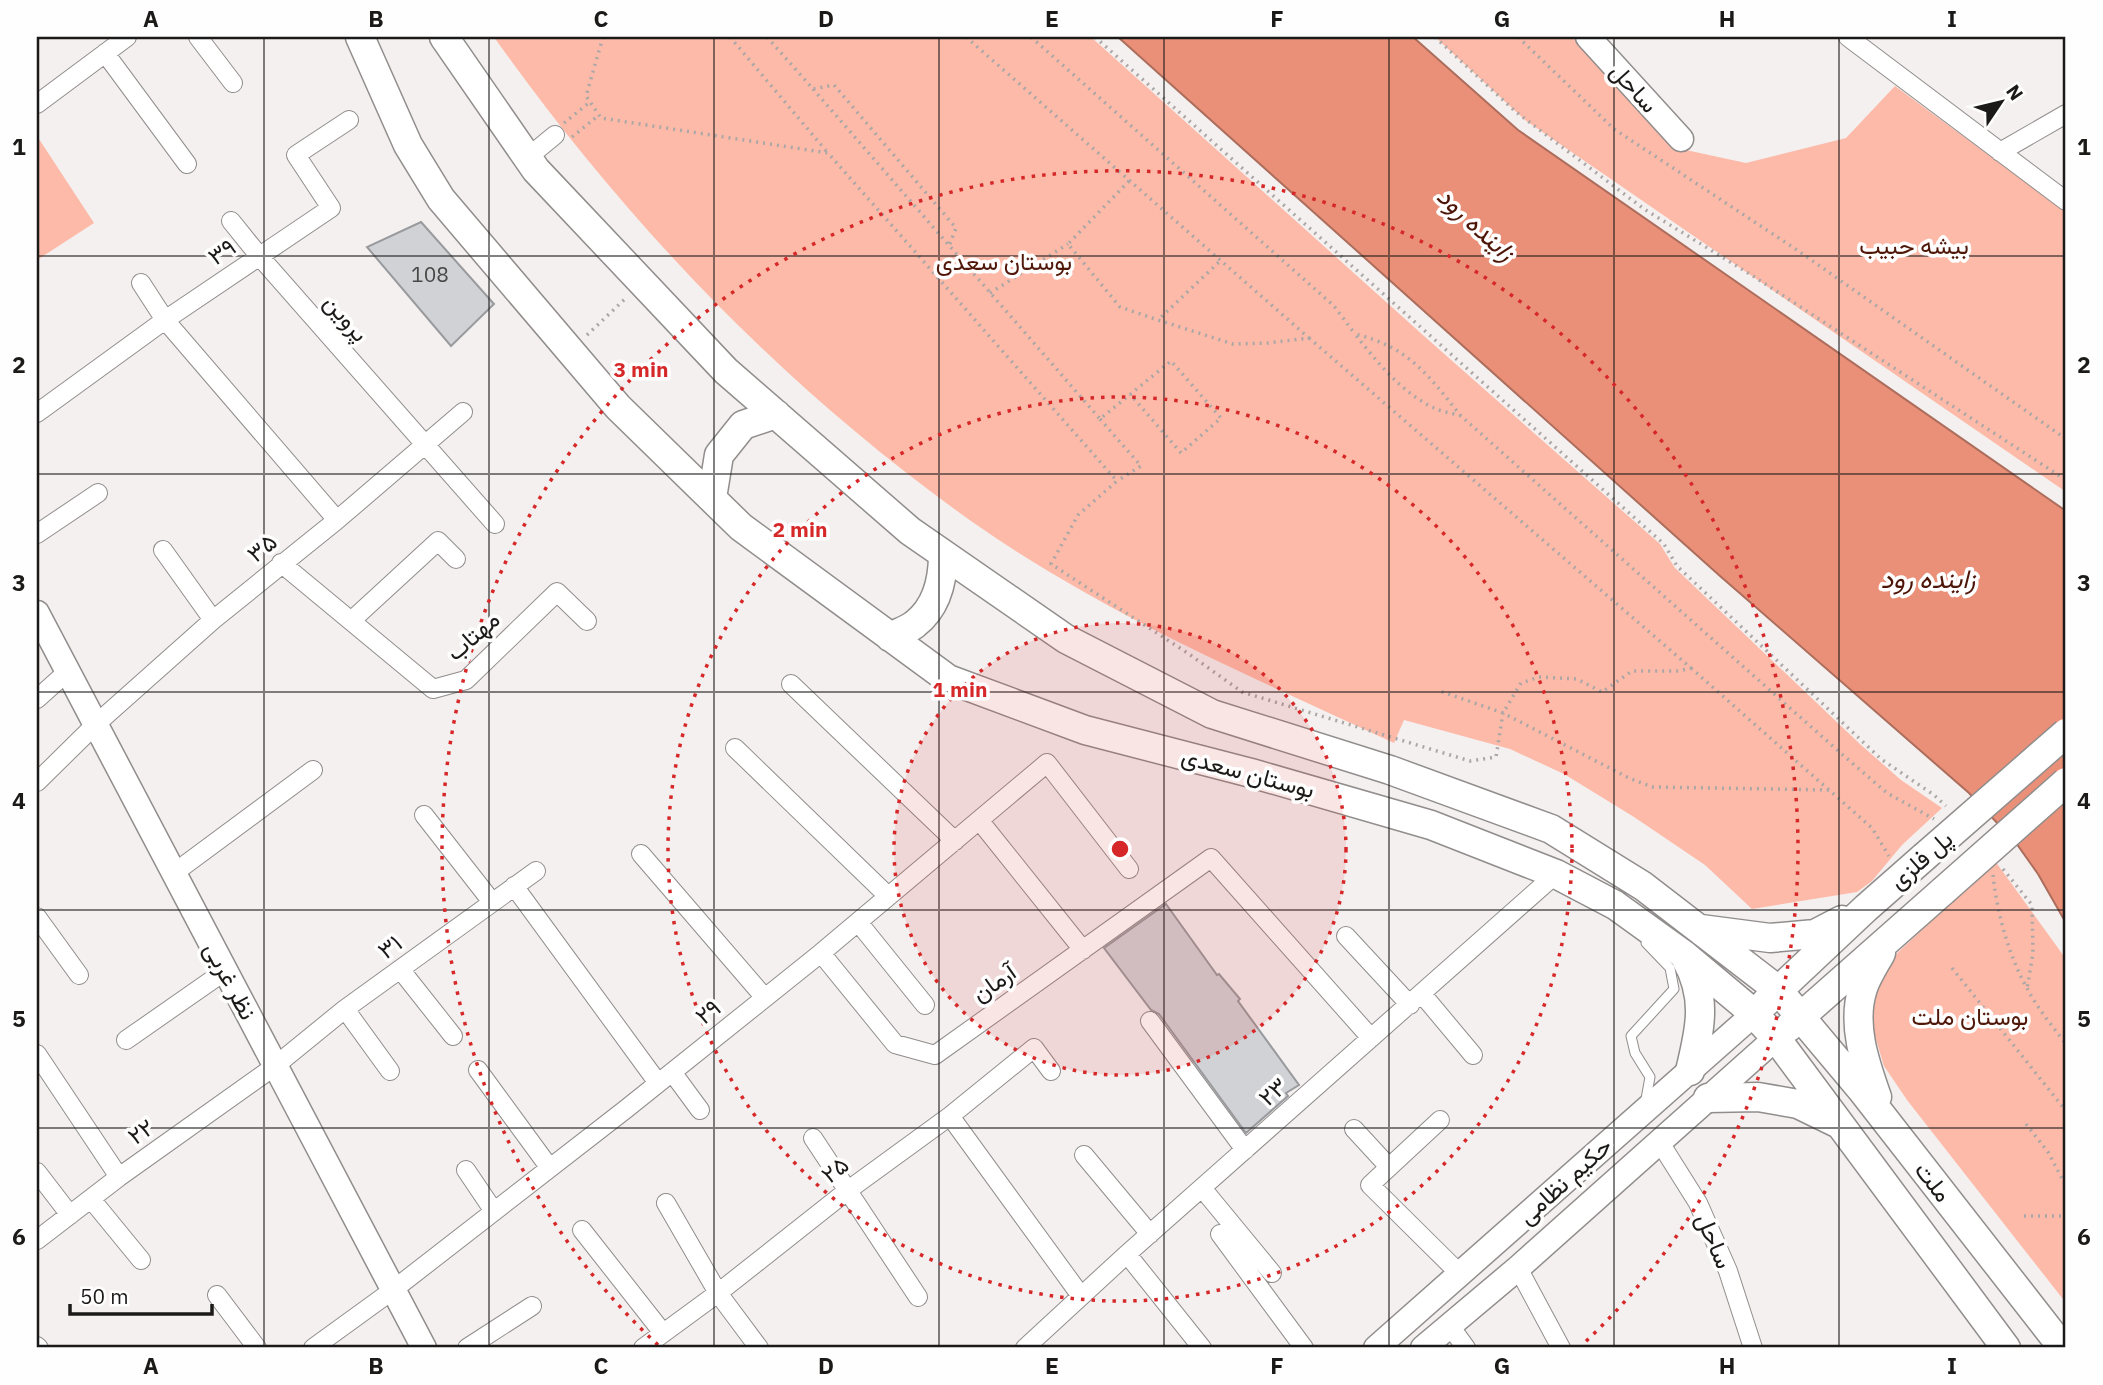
<svg xmlns="http://www.w3.org/2000/svg" width="2103" height="1385" font-family="'IBM Plex Sans',Vazirmatn,sans-serif">
<style>
.green{fill:#fdbaa8}
.water{fill:#ea9078;stroke:#ac6d5c;stroke-width:2}
.building{fill:#d1d2d5;stroke:#999a9d;stroke-width:2}
.lines{fill:none;stroke-linecap:round;stroke-linejoin:round}
.lane-casing{stroke:#918d8c;stroke-width:11}
.street-casing{stroke:#918d8c;stroke-width:20}
.secondary-casing{stroke:#918d8c;stroke-width:27}
.primary-casing{stroke:#918d8c;stroke-width:31}
.path{stroke:#aaa7a6;stroke-width:3.5;stroke-dasharray:2 5;stroke-linecap:butt}
.lane{stroke:#fff;stroke-width:9}
.street{stroke:#fff;stroke-width:18}
.secondary{stroke:#fff;stroke-width:24}
.primary{stroke:#fff;stroke-width:28}
.primary-bridge-casing{stroke:#918d8c;stroke-width:31;stroke-linecap:butt}
.primary-bridge{stroke:#fff;stroke-width:28}
.grid{fill:none;stroke:#1b1a19;stroke-width:2;stroke-opacity:0.55}
.ring{fill:none;stroke:#d62828;stroke-width:3.5;stroke-dasharray:3.5 7}
.labels{text-anchor:middle;stroke-width:7;stroke-linejoin:round;paint-order:stroke}
.number-label{font-size:21px;fill:#484848}
.street-label{font-size:24px;fill:#1b1a19;stroke:#fffefe}
.park-label{font-size:24px;fill:#4f1708;stroke:#fffefe}
.water-label{font-size:26px;font-style:italic;fill:#4d1507;stroke:#fffefe}
.centre{fill:#d62828;stroke:#fffefe;stroke-width:3.5}
.ring-label{font-size:21px;text-anchor:middle;font-weight:bold;fill:#d62828;stroke:#fffefe;stroke-width:7;stroke-linejoin:round;paint-order:stroke}
.neatline{fill:none;stroke:#1b1a19;stroke-width:2.5}
.grid-label{font-size:23px;text-anchor:middle;font-weight:bold;fill:#1b1a19}
</style>
<rect width="100%" height="100%" fill="#f4f0ef"/>
<path class="green" d="M494 37H1091L1424 336 1660 544 1675 568 1861 745 1901 780 1942 808 1902 845 1872 881 1857 892 1752 909 1705 865 1634 817 1564 774 1510 749 1404 720 1394 743C1250 676 1101 613 971 521 784 388 626 223 494 37Z
M1435 37H1572L1672 147 1746 163 1846 138 1895 86 2066 212V492L1525 120Z
M37 136 94 223 37 260Z
M1995 861 2066 959V1303L1907 1100 1884 1066 1871 1023 1878 985 1892 958Z"/>
<path class="water" d="M1118 37H1413L1518 130 2066 511V923L2038 874 2016 843 1969 793 1720 576Z"/>
<path class="building" d="M421 222 494 304 451 346 367 247Z
M1166 904 1217 975 1219 974 1240 999 1238 1001 1299 1085 1286 1093 1288 1096 1246 1133 1159 1014 1151 1010 1104 948Z"/>
<g class="lines">
<g class="lane-casing">
<path id="lane" d="M1646 943 1670 968 1674 989 1631 1036 1635 1053 1650 1077 1646 1099"/>
</g>
<g class="street-casing">
<path id="street" d="M198 37 233 83
M1848 37 2066 201
M105 53 187 164
M37 104 127 37
M2000 152 2066 114
M527 158 555 135
M231 221 260 257 495 524
M141 283 165 320 337 520
M37 413 165 320 331 208 296 155 349 120
M37 534 98 493
M163 550 213 620
M281 563 433 689 466 680 557 592 587 621
M351 621 438 541 456 559
M791 684 955 841
M37 699 67 672
M735 748 888 896
M37 782 95 725 213 620 337 520 463 412
M424 815 492 902
M979 820 1083 950
M641 854 765 998
M174 873 313 770
M514 886 658 1083
M37 917 79 975
M858 922 925 1005
M1346 936 1410 1005
M821 953 895 1044 935 1055 1211 858 1371 1038
M400 969 453 1036
M1422 994 1473 1055
M345 1009 390 1071
M1150 1021 1245 1150
M126 1040 225 971
M37 1054 119 1177
M478 1070 549 1167
M672 1072 700 1110
M950 1116 1081 1296
M1440 1120 1370 1185 1460 1274
M1354 1129 1389 1167
M813 1138 918 1297
M1659 1141 1698 1203 1728 1271 1753 1348
M1084 1155 1150 1234
M466 1170 493 1210
M37 1172 70 1215
M1202 1188 1272 1273
M91 1199 141 1260
M666 1203 718 1293 759 1348
M582 1230 663 1333
M1220 1234 1304 1348
M37 1240 119 1177 275 1066 345 1009 536 871
M1127 1254 1202 1348
M1518 1268 1561 1348
M217 1295 257 1348
M1450 1326 1466 1348
M37 1346 39 1348
M313 1348 393 1290 626 1109 821 953 1047 763 1129 869
M467 1348 532 1306
M643 1348 718 1293 847 1191 950 1116 1034 1048 1051 1071
M1025 1348 1127 1254 1556 874"/>
</g>
<g class="secondary-casing">
<path id="secondary" d="M1588 37 1681 139
M37 613 424 1348
M1376 1348 1754 1014
M1423 1348 1518 1268 1776 1038"/>
</g>
<g class="primary-casing">
<path id="primary" d="M360 37 408 145 441 199 618 407 741 527 948 679 1085 730 1251 773 1431 825 1556 874 1615 905 1683 954 1751 1011 1776 1038 2006 1348
M444 37 536 170 726 371 910 531 1066 639 1212 714 1390 770 1551 829 1643 886 1778 990 1861 1089 2063 1348
M712 498 719 455 743 425 776 414
M890 637C897 633 908 630 915 624 937 607 943 580 943 554
M1701 929 1770 938 1815 934 1842 920
M1686 959C1708 998 1700 1030 1690 1071
M1766 1002 1866 908 1924 857
M1789 1027 1943 891
M1877 1097C1865 1063 1851 1024 1863 988 1867 976 1875 964 1881 953
M1708 1098 1758 1097 1798 1104 1839 1124"/>
</g>
<path class="path" d="M603 37 586 96 601 118 828 153 1117 481 1078 515 1051 564 1189 654 1242 692 1470 761 1496 757 1503 713 1629 778 1652 787 1830 790
M730 37 828 153
M767 37 813 89 834 85 956 228 949 246
M966 37 1309 338 1268 343 1233 344 1158 320 1220 261
M1031 37 1334 306 1355 334
M1095 37 1664 544 1677 566 1881 759 1934 795 1946 806
M1435 37 1516 112 1644 209 1753 276 2066 480
M1518 37 1614 129 1797 250 2066 439
M813 89 1100 419 1171 361 1221 418 1181 453 1130 394
M564 123 590 102
M572 137 599 115
M1129 181 1068 244 1120 307 1158 320
M990 293 1068 244
M587 335 627 297
M1309 338 1691 668 1679 671H1632L1602 692 1577 679 1539 677 1521 683 1503 713 1440 691
M1461 416C1452 413 1442 412 1434 408 1402 393 1376 361 1355 334 1409 347 1428 375 1461 416L1844 756 1887 793 1934 819
M1100 419 1141 466 1117 481
M1691 668 1872 828 1889 856
M2003 869 2032 905 2033 953 2027 989
M1993 875C1997 913 2009 957 2028 990 2038 1009 2053 1027 2066 1044
M1952 968 2066 1111
M2026 1124 2048 1152 2066 1186
M2024 1216H2066"/>
<use href="#lane" class="lane"/>
<use href="#street" class="street"/>
<use href="#secondary" class="secondary"/>
<use href="#primary" class="primary"/>
<g class="primary-bridge-casing">
<path id="primary-bridge" d="M1924 857 2066 733
M1943 891 2066 782"/>
</g>
<use href="#primary-bridge" class="primary-bridge"/>
</g>
<path class="grid" d="M264 37V1348M489 37V1348M714 37V1348M939 37V1348M1164 37V1348M1389 37V1348M1614 37V1348M1839 37V1348M37 256H2066M37 474H2066M37 692H2066M37 910H2066M37 1128H2066"/>
<circle cx="1120" cy="849" r="226" fill="#d62828" fill-opacity=".12"/>
<g class="ring">
<circle cx="1120" cy="849" r="226"/>
<circle cx="1120" cy="849" r="452"/>
<path d="M658 1345A678 678 0 1 1 1582 1345"/>
</g>
<g class="labels">
<g class="number-label">
<text x="430" y="282">108</text>
</g>
<g class="street-label">
<text transform="translate(1634 88) rotate(48)" y="8">ساحل</text>
<text transform="translate(222 252) rotate(-34)" y="8">۳۹</text>
<text transform="translate(346 318) rotate(49)" y="8">پروین</text>
<text transform="translate(262 548) rotate(-39)" y="8">۳۵</text>
<text transform="translate(473 636) rotate(-41)" y="8">مهتاب</text>
<text transform="translate(1248 773) rotate(15)" y="8">بوستان سعدی</text>
<text transform="translate(1921 860) rotate(-41)" y="8">پل فلزی</text>
<text transform="translate(390 947) rotate(-36)" y="8">۳۱</text>
<text transform="translate(230 981) rotate(62)" y="8">نظر غربی</text>
<text transform="translate(994 983) rotate(-35)" y="8">آرمان</text>
<text transform="translate(708 1012) rotate(-39)" y="8">۲۹</text>
<text transform="translate(1273 1092) rotate(-42)" y="8">۲۳</text>
<text transform="translate(141 1132) rotate(-35)" y="8">۲۲</text>
<text transform="translate(835 1170) rotate(-37)" y="8">۲۵</text>
<text transform="translate(1565 1181) rotate(-42)" y="8">حکیم نظامی</text>
<text transform="translate(1933 1182) rotate(52)" y="8">ملت</text>
<text transform="translate(1714 1241) rotate(67)" y="8">ساحل</text>
</g>
<g class="park-label">
<text x="1914" y="254">بیشه حبیب</text>
<text x="1004" y="270">بوستان سعدی</text>
<text x="1970" y="1025">بوستان ملت</text>
</g>
<g class="water-label">
<text transform="translate(1476 224) rotate(43)" y="9">زاینده رود</text>
<text x="1928" y="588">زاینده رود</text>
</g>
</g>
<circle cx="1120" cy="849" r="10" class="centre"/>
<g class="ring-label">
<text x="641" y="377">3 min</text>
<text x="800" y="537">2 min</text>
<text x="960" y="697">1 min</text>
</g>
<rect width="2103" height="1385" fill="none" stroke="#fffefe" stroke-width="77"/>
<g transform="translate(2001 102) rotate(55)" stroke="#fffefe" stroke-width="5" paint-order="stroke">
<path d="M0-5L12 26L0 18L-12 26Z" fill="#1b1a19"/>
<text y="-10" font-size="19" font-weight="bold" text-anchor="middle" fill="#1b1a19">N</text>
</g>
<path d="M70 1304v10h142v-10" fill="none" stroke="#1b1a19" stroke-width="3.5"/>
<text x="80" y="1304" font-size="21" fill="#1b1a19" stroke="#fffefe" stroke-width="5" paint-order="stroke">50 m</text>
<rect x="38" y="38" width="2026" height="1308" class="neatline"/>
<g class="grid-label">
<text x="151" y="27">A</text>
<text x="376" y="27">B</text>
<text x="601" y="27">C</text>
<text x="826" y="27">D</text>
<text x="1052" y="27">E</text>
<text x="1277" y="27">F</text>
<text x="1502" y="27">G</text>
<text x="1727" y="27">H</text>
<text x="1952" y="27">I</text>
<text x="19" y="155">1</text>
<text x="2084" y="155">1</text>
<text x="19" y="373">2</text>
<text x="2084" y="373">2</text>
<text x="19" y="591">3</text>
<text x="2084" y="591">3</text>
<text x="19" y="809">4</text>
<text x="2084" y="809">4</text>
<text x="19" y="1027">5</text>
<text x="2084" y="1027">5</text>
<text x="19" y="1245">6</text>
<text x="2084" y="1245">6</text>
<text x="151" y="1374">A</text>
<text x="376" y="1374">B</text>
<text x="601" y="1374">C</text>
<text x="826" y="1374">D</text>
<text x="1052" y="1374">E</text>
<text x="1277" y="1374">F</text>
<text x="1502" y="1374">G</text>
<text x="1727" y="1374">H</text>
<text x="1952" y="1374">I</text>
</g>
</svg>
